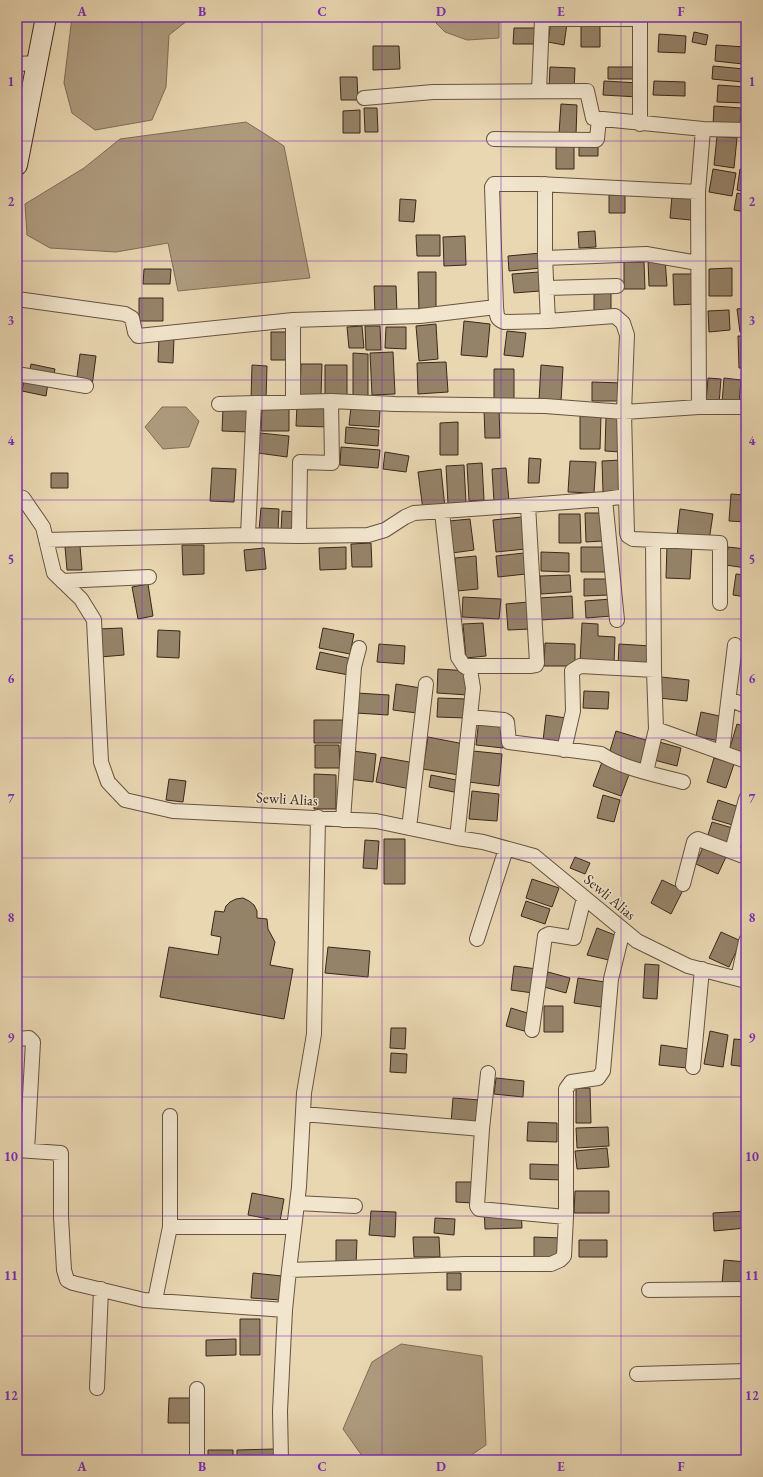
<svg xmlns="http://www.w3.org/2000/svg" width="763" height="1477" font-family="'EB Garamond',serif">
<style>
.water{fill:#ae9b7e;stroke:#806d56}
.building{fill:#958369;stroke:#3a271a}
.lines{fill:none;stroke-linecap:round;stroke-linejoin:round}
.street-casing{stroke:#665340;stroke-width:16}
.secondary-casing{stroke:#3a271a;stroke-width:22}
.street{stroke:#f1e5cd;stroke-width:14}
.secondary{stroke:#f1e5cd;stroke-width:20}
.grid{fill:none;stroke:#7b2cbf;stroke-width:1;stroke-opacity:0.55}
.labels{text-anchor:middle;stroke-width:3;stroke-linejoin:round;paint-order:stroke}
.street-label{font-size:15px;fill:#3a271a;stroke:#f1e5cd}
.neatline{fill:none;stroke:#7b2cbf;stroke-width:1.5}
.grid-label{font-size:13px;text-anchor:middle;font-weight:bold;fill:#7b2cbf}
</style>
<rect width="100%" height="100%" fill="#e9d7b2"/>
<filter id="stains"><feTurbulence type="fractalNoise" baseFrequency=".005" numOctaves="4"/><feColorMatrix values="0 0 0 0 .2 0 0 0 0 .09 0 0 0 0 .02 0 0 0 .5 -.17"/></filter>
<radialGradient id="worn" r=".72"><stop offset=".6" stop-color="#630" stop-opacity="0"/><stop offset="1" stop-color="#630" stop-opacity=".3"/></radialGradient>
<path class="water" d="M72 17H192L169 35 166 87 152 120 95 130 72 113 64 83Z
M430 17H499V38L467 40 445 32Z
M246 122 284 146 310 278 178 291 168 243 116 252 50 248 27 235 25 204 84 168 120 139Z
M162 407H186L199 421 189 447 163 449 145 427Z
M401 1344 482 1356 486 1445 464 1460H365L343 1429 372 1362Z"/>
<path class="building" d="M551 21 567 23 564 45 548 42Z
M581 23H600V47H581Z
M514 28H536V44H513Z
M694 32 708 35 706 45 692 42Z
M659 34 686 36 685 53 658 52Z
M716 45 745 47 743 64 715 61Z
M373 46H399L400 69 373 70Z
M713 66 744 69 743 82 712 79Z
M550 67 575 68 574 88 549 87Z
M608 67H638V79H608Z
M340 77H357L358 100H341Z
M604 81 639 83 638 97 603 95Z
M654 81 685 82V96L653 95Z
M718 85 746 87V103L717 102Z
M561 104 577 105 576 135 559 134Z
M714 106 741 108 740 127 713 125Z
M364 108H377L378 132H365Z
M360 110V133H343V111Z
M717 136 737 138 734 168 714 165Z
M746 140V166L742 165Z
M556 144H574V169H556Z
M579 144H598V156H579Z
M713 169 736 173 732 196 709 192Z
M740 169 746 170V192L737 190Z
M737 193 746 195V212L734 210Z
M609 195H625V213H609Z
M672 196 693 197 691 220 670 218Z
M400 199 416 200 414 222 399 221Z
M595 231 596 247 579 248 578 232Z
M416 235H440V256H417Z
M465 236 466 265 444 266 443 237Z
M541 253 542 268 509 271 508 256Z
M665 259 667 286H649L648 260Z
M624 262H644L645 289H624Z
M732 268V296H709V269Z
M144 269H171L170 284H143Z
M418 272H436V312H419Z
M539 272 540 291 514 293 512 274Z
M673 274H695L696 304 674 305Z
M374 286H396L397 313 375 314Z
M611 293V316H594V294Z
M139 298H163V321H139Z
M746 308V331L740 332 737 309Z
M729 310 730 330 709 332 708 311Z
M464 321 490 324 487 357 461 355Z
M436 324 438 359 419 361 416 326Z
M362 326 364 348H349L347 327Z
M365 326H380L381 350H366Z
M386 327H406V349L385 348Z
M507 331 526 333 523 357 504 355Z
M271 332H292V360H271Z
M738 336H746V368H739Z
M159 337H174L173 363 158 362Z
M393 352 395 394 372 395 370 353Z
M353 353 368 354V396H353Z
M80 354 96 356 92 386 76 384Z
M446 362 448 392 418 394 417 363Z
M31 364 55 369 53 379 29 375Z
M301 364H322L321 396 300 395Z
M252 365 267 366 266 400 251 399Z
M325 365H347V396L325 395Z
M541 365 563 367 561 402 539 400Z
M494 369H514V401H494Z
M708 378 721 379 719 404 706 403Z
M724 378 741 380 739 404 722 403Z
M24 379 48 383 46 396 22 391Z
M592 382 622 383V401H592Z
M297 405 330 406 329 427 296 426Z
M351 407 380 410 379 427 349 425Z
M262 408 289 409V431H261Z
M223 409 251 410 250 432 222 431Z
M484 409H499L500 438H485Z
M580 414 601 415 600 449H580Z
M606 417 622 418 621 452 605 451Z
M458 422V455H440V423Z
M346 427 379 430 378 446 345 443Z
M260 433 289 436 287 457 258 453Z
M341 447 380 450 378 468 340 465Z
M385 452 409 456 406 472 383 469Z
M529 458 541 459 539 483H528Z
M621 460 622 492H603L602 461Z
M570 461 596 462 594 493 568 492Z
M482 463 484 500 469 501 467 464Z
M464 465 466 503 448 504 446 466Z
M212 468 236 469 234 502 210 501Z
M506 468 509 501 494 502 492 469Z
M441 469 445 508 423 510 418 472Z
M51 473H68V488H51Z
M731 494 746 495V522L729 521Z
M261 508 279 509 278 531 259 530Z
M680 509 713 514 709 541 677 536Z
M282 511 298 512 297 533 281 532Z
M585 513H603V541L586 542Z
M559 514H580L581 543H559Z
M522 517 526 549 496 552 493 520Z
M470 519 474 550 452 553 449 521Z
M371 543 372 567H352L351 544Z
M182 545H204V574L183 575Z
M667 545 692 546 690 579 666 578Z
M80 546 82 570H67L65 547Z
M346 547V569L320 570 319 548Z
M581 547H604L605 572H581Z
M728 547 746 549V568L726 565Z
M264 548 266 569 246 571 244 550Z
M541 552 569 553V572L541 571Z
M524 553 526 574 498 577 496 556Z
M476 556 478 589 457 591 455 558Z
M736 574 746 575V597L733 595Z
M570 575 571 592 541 594 540 576Z
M584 579H608L609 595 584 596Z
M148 584 153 616 138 619 132 587Z
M572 596 573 618 540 620 539 598Z
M463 597 501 599 499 619 462 617Z
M611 599 612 616 586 618 585 601Z
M529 602 531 629 508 630 506 604Z
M483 623 486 656 466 658 463 624Z
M582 623 598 624V636L615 637 614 664 580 662Z
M122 628 124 655 100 657 98 629Z
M323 628 354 634 350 654 319 648Z
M158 630 180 631 179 658 157 657Z
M545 643 575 644V666H544Z
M379 644 405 646 404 664 377 662Z
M619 644 651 646 650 667 618 665Z
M320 652 352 659 349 675 316 669Z
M438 669 469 671 468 695 437 693Z
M661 677 689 680 687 701 659 698Z
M396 684 421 688 417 713 393 710Z
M584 691 609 692 608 709 583 708Z
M357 693 389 695 388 715 356 713Z
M438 698 467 699 466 718 437 717Z
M701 712 724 717 719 741 696 736Z
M546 715 566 718 563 744 543 741Z
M479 719 506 722 503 748 476 745Z
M314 720H343V743H314Z
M737 724 746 727V756L729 751Z
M616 731 649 741 641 767 608 757Z
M428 737 464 744 459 775 423 769Z
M659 742 681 748 677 766 654 760Z
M315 745H339L340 768H315Z
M353 751 376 754 373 782 349 779Z
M473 751 502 754 499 786 469 782Z
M381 757 415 763 410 789 376 782Z
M714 758 734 764 726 788 707 782Z
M602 762 630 772 621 796 593 786Z
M314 774 336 775V809H314Z
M431 775 461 781 459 793 429 787Z
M169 779 186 781 183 802 166 800Z
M472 791 499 794 497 821 469 819Z
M603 795 620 800 614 822 597 818Z
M718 800 742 808 736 826 712 819Z
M746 821V846L736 842Z
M712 822 736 829 731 845 707 838Z
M384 839H405V884H384Z
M365 840 379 841 377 869 363 868Z
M703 847 726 857 718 874 696 864Z
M575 857 590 863 585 874 570 868Z
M532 879 559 888 552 907 526 898Z
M662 880 683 890 671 914 651 903Z
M243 898 249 901 254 905 257 911V918L267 919 268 929 275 942 270 965 293 969 284 1019 160 997 169 947 218 955 221 937 211 935 215 911 224 912 226 906 230 902 236 899Z
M526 901 550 909 545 924 521 916Z
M597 928 620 937 609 960 587 955Z
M721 932 741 941 729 967 709 958Z
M328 947 370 951 368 977 325 973Z
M645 964 659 965 657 999 643 998Z
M514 966 537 969 533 993 511 990Z
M548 972 570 978 566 993 544 987Z
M578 978 605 982 601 1007 574 1003Z
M544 1006H563V1032H544Z
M511 1008 534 1015 528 1032 506 1026Z
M391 1028H406L405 1049 390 1048Z
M710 1031 728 1035 723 1067 704 1064Z
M734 1039 746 1040V1067L731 1065Z
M661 1045 689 1049 687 1068 659 1065Z
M391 1053 407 1054 406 1073 390 1072Z
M496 1078 524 1081 523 1097 494 1094Z
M576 1088H590L591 1123H576Z
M453 1098 480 1100 478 1125 451 1123Z
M528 1122 557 1123V1142L527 1141Z
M608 1127 609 1146 577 1148 576 1128Z
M607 1148 609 1167 577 1169 575 1151Z
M530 1164 563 1165V1180L530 1179Z
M456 1182H474L473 1203 456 1202Z
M575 1191H609V1213H574Z
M252 1193 284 1199 280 1221 248 1215Z
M521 1207 522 1228 485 1229 484 1208Z
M371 1211 396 1212 395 1237 369 1235Z
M746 1211V1228L714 1231 713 1213Z
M435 1218 455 1219 454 1235 434 1233Z
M413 1237H439L440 1257H414Z
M534 1237 562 1238V1258H534Z
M336 1240H357L356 1265H336Z
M579 1240H607V1257H579Z
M724 1260 746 1262V1286L722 1284Z
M253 1273 282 1276 281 1300 251 1298Z
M447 1273H461V1290H447Z
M240 1319H260V1355H240Z
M236 1339V1355L206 1356V1340Z
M169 1398H193V1423H168Z
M275 1449V1460H237V1450Z
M208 1450H233V1460H208Z"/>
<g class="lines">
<g class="street-casing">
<path id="street" d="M640 17V124
M17 64 37 63
M539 91 542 19H640
M364 98 433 92 587 91 593 118 703 129 746 130
M494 139 596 140 597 139 599 119
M545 184V258L548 321
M545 258 646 254 698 263
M547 288 617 286
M17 299 125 314 132 318 135 332 138 336 293 320 420 316 496 307C497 315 496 319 504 322L548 321 615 316 623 323 627 335 624 412 626 496 605 499 528 505 414 513 405 517 385 530 368 535 299 536 243 535 46 540
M496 307 492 187 494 184H538L698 192
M293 320V402
M17 374 86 386
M219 404 331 401 395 404 545 406 624 412 699 407 698 192 703 129
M699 407H746
M17 496 23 498 43 527 54 573 81 599 94 620 101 762 108 782 125 800 173 811 376 821 457 838 483 842 534 856 637 941 688 966 746 981
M626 496 627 533 628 536 633 539 720 543V603
M605 499 617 620
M442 512 458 657 464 666 470 670 473 688 457 838
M248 535 254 403
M299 536 300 462 332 463 331 401
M653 540 654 670
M62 581 149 577
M464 666H530L536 665 537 663 528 505
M729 699 746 706
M470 717 504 720 507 722 509 742 601 754C624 769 657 775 683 782
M564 750 573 711 572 671 580 666 654 670 656 729 746 761
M722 752 735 645
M646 772 656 729
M343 820 354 667 359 648
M409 828 426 684
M732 851 746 799
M683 884 694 842 696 840 698 839 746 857
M477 939 506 849
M738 979 746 941
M532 1030 545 936 549 934 574 938 584 898
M17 1039 29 1038 33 1042 27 1151
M693 1067 702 969
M488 1073 482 1129 477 1206 479 1209 566 1217
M303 1114 482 1129
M17 1150 61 1153V1217L64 1270 67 1280 73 1283 144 1300 285 1310
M297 1203 355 1206
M170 1227H294
M289 1270 465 1264H551L560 1260 564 1256 566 1217V1089L571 1082 598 1078 603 1071 611 979 623 930
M649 1290 746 1289
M155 1300 170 1227V1116
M637 1374 746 1371
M97 1388 101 1289
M197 1389V1460
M281 1460 280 1411 285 1310 289 1270 299 1187 304 1093 314 1034 318 817"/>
</g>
<g class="secondary-casing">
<path id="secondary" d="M17 165 46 17"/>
</g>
<use href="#street" class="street"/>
<use href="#secondary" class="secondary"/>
</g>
<path class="grid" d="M142 17V1460M262 17V1460M382 17V1460M501 17V1460M621 17V1460M17 141H746M17 261H746M17 380H746M17 500H746M17 619H746M17 738H746M17 858H746M17 977H746M17 1097H746M17 1216H746M17 1336H746"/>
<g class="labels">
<g class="street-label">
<text transform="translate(287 799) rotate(3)" y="5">Sewli Alias</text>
<text transform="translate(610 897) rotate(40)" y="5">Sewli Alias</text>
</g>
</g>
<rect width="763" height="1477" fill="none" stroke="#e9d7b2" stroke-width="44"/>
<rect x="22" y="22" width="719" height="1433" class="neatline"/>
<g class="grid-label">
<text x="82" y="16">A</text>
<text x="202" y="16">B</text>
<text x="322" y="16">C</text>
<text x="441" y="16">D</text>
<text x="561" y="16">E</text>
<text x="681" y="16">F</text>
<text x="11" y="86">1</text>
<text x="752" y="86">1</text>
<text x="11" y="206">2</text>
<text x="752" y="206">2</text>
<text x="11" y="325">3</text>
<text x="752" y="325">3</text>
<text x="11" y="445">4</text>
<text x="752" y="445">4</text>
<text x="11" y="564">5</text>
<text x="752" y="564">5</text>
<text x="11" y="683">6</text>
<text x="752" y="683">6</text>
<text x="11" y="803">7</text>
<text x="752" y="803">7</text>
<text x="11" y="922">8</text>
<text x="752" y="922">8</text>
<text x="11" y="1042">9</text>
<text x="752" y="1042">9</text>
<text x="11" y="1161">10</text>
<text x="752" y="1161">10</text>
<text x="11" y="1280">11</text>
<text x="752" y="1280">11</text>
<text x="11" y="1400">12</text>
<text x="752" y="1400">12</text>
<text x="82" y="1471">A</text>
<text x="202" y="1471">B</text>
<text x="322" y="1471">C</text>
<text x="441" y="1471">D</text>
<text x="561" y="1471">E</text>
<text x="681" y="1471">F</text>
</g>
<rect width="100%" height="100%" filter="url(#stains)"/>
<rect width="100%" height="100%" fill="url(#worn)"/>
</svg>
